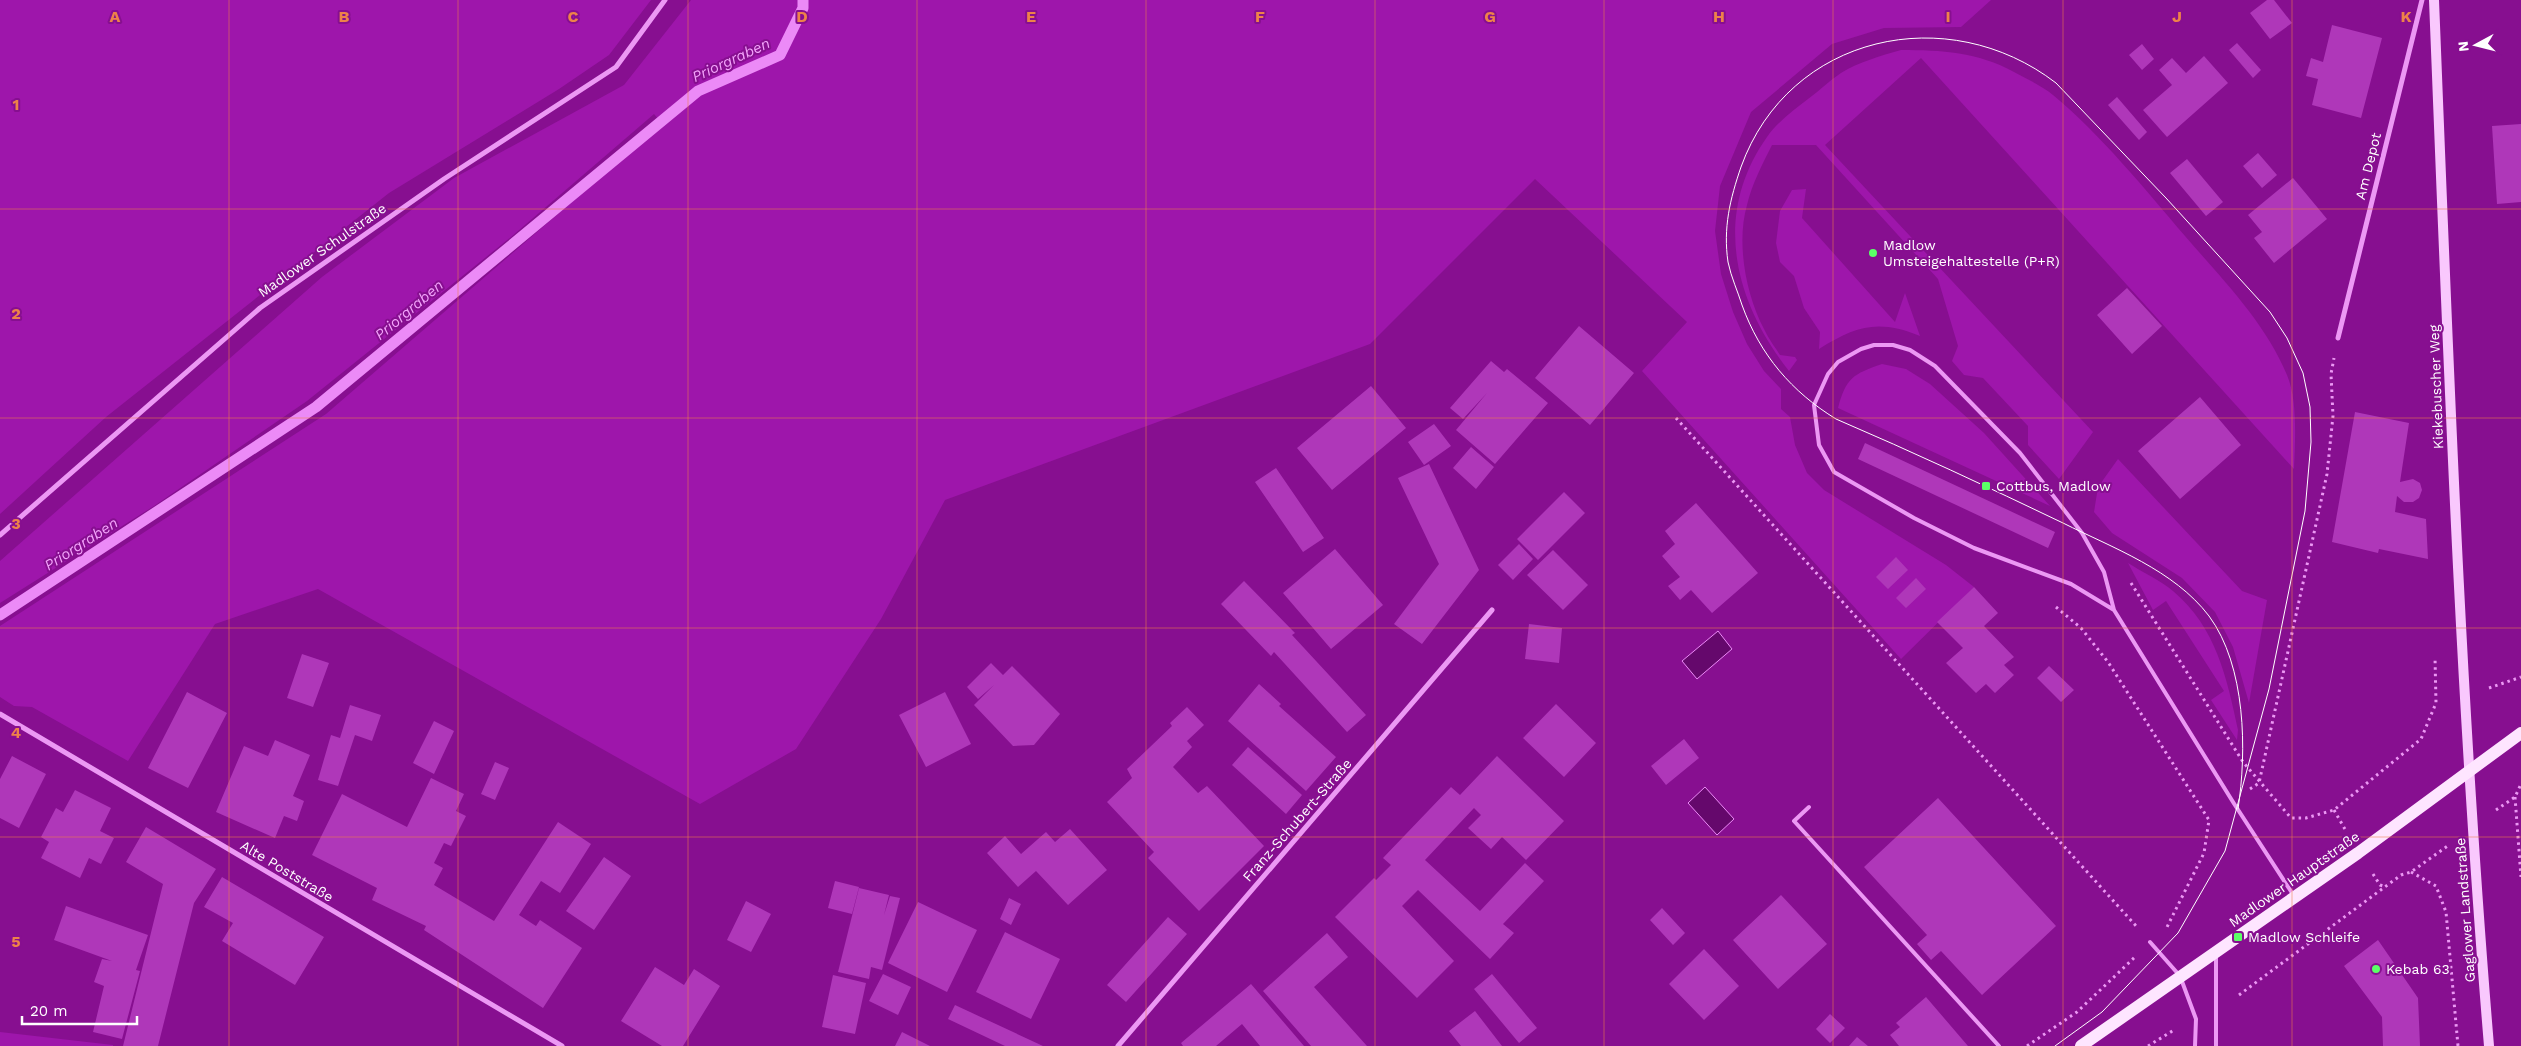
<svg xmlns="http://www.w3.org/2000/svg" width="2521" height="1046" font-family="'Work Sans',sans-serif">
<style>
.green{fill:#9e16ab}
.water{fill:#65086c;stroke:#ec8af7}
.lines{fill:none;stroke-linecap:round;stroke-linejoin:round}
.stream{stroke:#ec8af7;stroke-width:11}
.building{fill:#af37b9}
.path{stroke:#ec98f4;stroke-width:3;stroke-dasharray:2.5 4;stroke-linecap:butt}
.service{stroke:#ec98f4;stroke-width:4}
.minor{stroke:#ec98f4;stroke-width:5}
.secondary{stroke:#f9c8fd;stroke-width:10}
.primary{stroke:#fee5ff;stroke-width:12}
.tram{stroke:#fff;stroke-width:1}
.grid{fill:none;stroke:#ee8249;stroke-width:1;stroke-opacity:0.55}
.poi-dot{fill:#5bff67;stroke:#870f90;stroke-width:2}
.labels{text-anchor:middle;stroke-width:4;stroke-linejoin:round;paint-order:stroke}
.street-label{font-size:14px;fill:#fff;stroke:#870f90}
.poi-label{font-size:14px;fill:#fff;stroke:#870f90;text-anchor:start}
.water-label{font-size:15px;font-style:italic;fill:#f3a4fb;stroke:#870f90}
.grid-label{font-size:16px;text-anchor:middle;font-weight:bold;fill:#ee8249;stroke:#870f90;stroke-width:4;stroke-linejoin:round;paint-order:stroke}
</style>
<rect width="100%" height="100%" fill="#870f90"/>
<path class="green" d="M0 0H651L609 55 559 89 389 193 106 417 0 514Z
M691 0H1991L1961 27 1884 28 1832 44 1751 112 1720 186 1715 231 1721 274 1733 312 1747 344 1764 371 1781 389V409L1790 417 1795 445 1807 473 1824 490 1946 565 1974 587 1901 659 1642 371 1687 322 1535 179 1370 344 945 500 881 619 796 749 700 804 318 589 215 624 128 761 32 707 14 706 0 697V626L326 414 625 156 664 126 654 114 511 237 307 401 154 506 0 603V561L322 277 454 178 624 85Z
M1901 50C1941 50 1978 52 2014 72 2027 79 2042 86 2053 95 2102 136 2144 188 2185 236 2222 279 2265 322 2287 375 2298 401 2295 442 2294 469L1921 58 1825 145 2093 432 2059 479 2028 445V426L1983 378 1964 375 1952 361 1958 346 1938 279 1816 145H1772C1762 165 1752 184 1747 205 1736 243 1746 295 1764 329 1768 338 1775 347 1780 355L1795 357 1797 360 1789 371C1734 301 1712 215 1767 137 1777 122 1794 110 1808 99 1819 91 1829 81 1841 73 1859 62 1880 56 1901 50Z
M1806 189 1802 218 1895 322 1905 293 1920 336C1878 319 1856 326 1819 349L1820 332 1804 308 1794 276 1780 262 1776 243 1780 211 1792 190Z
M1882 364 1906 369 1930 384 1984 433 2050 506 1838 408C1846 378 1853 374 1882 364Z
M2118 459 2242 591 2267 600 2249 703 2233 647 2215 612 2182 578 2112 533 2094 512 2098 487Z
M2128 563C2142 572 2160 580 2173 591 2216 627 2227 678 2238 730L2237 740 2211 700 2224 691 2166 601 2153 610Z
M0 1032 113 1045V1046H0Z"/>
<path class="water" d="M1718 631 1732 649 1697 679 1682 661Z
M1705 787 1734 819 1717 835 1688 803Z"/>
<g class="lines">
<path class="stream" d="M0 615 316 407 698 91 780 55 803 8V0"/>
</g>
<path class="building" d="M2267 0H2274L2292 23 2270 39 2250 13Z
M2332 25 2382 38 2361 118 2312 105 2318 79 2306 76 2311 58 2323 62Z
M2237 43 2261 70 2253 78 2229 50Z
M2142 44 2154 59 2142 70 2129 55Z
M2204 56 2228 83 2167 137 2143 110 2172 85 2159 70 2172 58 2186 73Z
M2117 97 2147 132 2139 140 2108 105Z
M2521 124V202L2497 204 2492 126Z
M2258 153 2277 175 2262 188 2243 166Z
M2187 159 2223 202 2206 216 2170 173Z
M2293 178 2327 219 2274 263 2254 238 2262 232 2248 215Z
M2127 288 2162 326 2132 354 2097 315Z
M1579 326 1634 373 1590 425 1535 378Z
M1491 361 1504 372 1507 369 1548 403 1495 464 1456 430 1487 393 1463 419 1450 408Z
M1371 386 1406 428 1332 490 1297 448Z
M2200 397 2241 445 2180 499 2138 451Z
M2355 412 2409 423 2400 482 2413 479 2420 483 2422 490 2419 498 2413 502H2404L2397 496 2395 512 2426 519 2428 559 2379 549 2378 553 2332 542Z
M1434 424 1451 446 1424 465 1408 442Z
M1865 443 2055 532 2048 548 1858 459Z
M1471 447 1494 467 1476 489 1453 468Z
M1429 464 1479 570 1422 644 1394 624 1439 564 1398 478Z
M1276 468 1324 538 1303 552 1255 482Z
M1564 492 1585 513 1538 560 1517 539Z
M1696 503 1758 573 1712 613 1691 590 1680 600 1668 586 1680 577 1662 556 1675 544 1665 531Z
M1519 544 1533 559 1513 580 1498 565Z
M1335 549 1383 605 1331 649 1283 593Z
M1553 550 1588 585 1563 610 1527 575Z
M1896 557 1908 570 1888 589 1876 577Z
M1916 578 1926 589 1906 608 1896 598Z
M1244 581 1295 633 1292 635 1366 715 1347 732 1274 652 1271 656 1221 604Z
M1974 587 1998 613 1984 626 2014 657 2004 665 2014 675 1995 693 1986 684 1976 693 1946 663 1963 648 1937 622Z
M1529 624 1562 628 1559 663 1525 659Z
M302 654 329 663 313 707 287 698Z
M991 663 1003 675 1012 666 1060 714 1034 745 1013 746 974 705 994 685 978 699 967 687Z
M2049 666 2074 690 2061 702 2037 678Z
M1259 684 1281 704 1279 706 1336 757 1306 791 1228 721Z
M187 692 227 713 188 788 148 768Z
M945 692 971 744 926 767 899 715Z
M1556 704 1596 743 1564 777 1523 738Z
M350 705 381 715 372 741 355 735 338 786 318 780 331 735 340 738Z
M1187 707 1204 725 1187 741 1192 747 1173 767 1198 793 1207 786 1264 846 1199 911 1148 858 1154 852 1107 802 1132 778 1127 769 1172 726 1170 723Z
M434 721 454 731 434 774 413 763Z
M1684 739 1699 758 1666 785 1651 766Z
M275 740 310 755 293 796 304 801 297 821 284 816 275 838 216 812 244 746 268 756Z
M1248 747 1302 795 1286 814 1232 765Z
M12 756 46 774 19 828 0 818V779Z
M1497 756 1564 821 1526 860 1502 837 1491 849 1468 828 1481 815 1474 808 1425 860 1480 911 1525 863 1544 881 1503 924 1514 933 1490 959 1418 890 1402 906 1454 961 1417 998 1335 917 1374 878 1376 880 1391 865 1383 858 1451 787 1460 795Z
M495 762 509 768 495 800 481 794Z
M431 778 464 794 456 811 466 816 451 846 444 843 434 863 443 868 434 885 494 921 558 822 591 844 560 893 541 881 519 915 536 926 540 920 582 948 543 1008 424 930 426 926 372 900 377 888 312 855 342 794 407 827Z
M75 790 111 808 100 831 114 838 101 864 89 858 80 878 41 858 49 842 41 837 56 808 63 812Z
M1938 798 2056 926 1982 995 1941 951 1931 960 1917 944 1927 935 1864 867Z
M146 827 216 869 194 903 158 1046H123L163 884 126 862Z
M1070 829 1107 870 1068 905 1036 871 1018 887 987 853 1005 836 1021 854 1046 832 1055 842Z
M604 857 631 876 594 930 566 911Z
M222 877 324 937 295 985 222 941 233 923 204 907Z
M835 881 859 887 852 914 828 908Z
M859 888 889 895 884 915 890 896 900 898 882 970 871 967 869 979 838 972Z
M1781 895 1827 944 1778 989 1733 940Z
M1009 898 1021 904 1011 925 1000 919Z
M746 901 771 914 751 952 727 940Z
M918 902 977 930 947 992 888 963Z
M66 906 148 935 136 970 140 971 122 1039 93 1032 104 986 94 982 102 959 112 961 54 940Z
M1662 908 1685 933 1673 945 1650 920Z
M1168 917 1187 934 1126 1002 1107 985Z
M1005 932 1060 959 1031 1019 976 992Z
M1327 933 1348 957 1314 987 1367 1046H1311L1263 991Z
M2378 940 2418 998 2420 1046H2383L2382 1017 2344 966Z
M1704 949 1739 986 1704 1020 1669 984Z
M655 967 684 985 694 969 720 986 683 1046H662L621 1021Z
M883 974 911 987 898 1015 869 1001Z
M1492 974 1537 1028 1519 1043 1474 989Z
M833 975 866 983 855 1034 822 1027Z
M1251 984 1304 1046H1260L1242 1024 1216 1046H1183L1181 1043Z
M1926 997 1968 1046H1899L1890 1035 1900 1027 1896 1023Z
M955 1005 1043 1046H1005L948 1019Z
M1475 1011 1502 1046H1461L1449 1031Z
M1830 1014 1845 1028 1830 1043 1816 1029Z
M902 1032 930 1046H895Z
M1857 1037 1868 1046H1849Z"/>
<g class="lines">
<path class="path" d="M1676 418 2137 927
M2131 583 2243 762 2291 818H2306L2334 810 2421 739 2436 703 2435 657
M2056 607 2081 628 2108 662 2209 820 2204 853 2167 927
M2489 688 2521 677
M2250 789 2259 783 2327 474 2333 416 2331 374 2334 358
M2515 797 2521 877
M2334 810 2346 831
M2496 810 2515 797 2521 784
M2411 872 2436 886 2446 912 2458 1046
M2373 874 2380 885 2386 887
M2239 995 2401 875 2411 872 2449 845
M2027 1046 2077 1012 2135 957
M2148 1046 2174 1030"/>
<path class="service" d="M2114 610 2071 584 1974 548 1914 518 1834 472 1819 445 1814 405 1828 374 1838 362 1861 349 1874 345H1893L1910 350 1935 366 2020 453 2082 533 2104 572 2114 610 2233 802 2294 896
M1809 807 1794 821 1999 1046
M2150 942 2180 976 2196 1019 2195 1046
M2216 955V1046"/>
<path class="minor" d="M2338 338 2422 0
M0 535 260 308 444 179 616 67 665 0
M0 714 562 1046
M1118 1046 1492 610"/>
<path class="secondary" d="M2434 0C2448 349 2460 698 2489 1046"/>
<path class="primary" d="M2081 1046 2358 853 2521 733"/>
<path class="tram" d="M2055 1046 2102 1012 2178 933 2225 851 2269 689 2305 511 2311 442 2310 407 2303 373 2287 338 2270 312 2166 198 2056 83C1948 0 1789 34 1741 167 1730 199 1723 228 1728 262 1731 277 1738 292 1742 305 1760 355 1792 392 1836 419 1913 452 1988 487 2063 523 2113 548 2174 570 2209 616 2246 666 2247 751 2238 809"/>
</g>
<path class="grid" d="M229 0V1046M458 0V1046M688 0V1046M917 0V1046M1146 0V1046M1375 0V1046M1604 0V1046M1833 0V1046M2063 0V1046M2292 0V1046M0 209H2521M0 418H2521M0 628H2521M0 837H2521"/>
<g class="poi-dot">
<circle cx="1873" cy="253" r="5"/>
<rect x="1981" y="481" width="10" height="10" rx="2.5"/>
<rect x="2233" y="932" width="10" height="10" rx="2.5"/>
<circle cx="2376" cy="969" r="5"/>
</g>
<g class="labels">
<g class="street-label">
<text transform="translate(2368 166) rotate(-76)" y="5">Am Depot</text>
<text transform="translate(322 250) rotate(-35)" y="5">Madlower Schulstraße</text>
<text transform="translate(2436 387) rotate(-92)" y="5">Kiekebuscher Weg</text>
<text transform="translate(1297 820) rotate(-49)" y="5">Franz-Schubert-Straße</text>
<text transform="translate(287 871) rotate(31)" y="5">Alte Poststraße</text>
<text transform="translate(2294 879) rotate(-35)" y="5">Madlower Hauptstraße</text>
<text transform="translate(2465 910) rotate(-94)" y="5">Gaglower Landstraße</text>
</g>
<g class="poi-label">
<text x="1883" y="250">Madlow<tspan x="1883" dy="16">Umsteigehaltestelle (P+R)</tspan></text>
<text x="1996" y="491">Cottbus, Madlow</text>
<text x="2248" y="942">Madlow Schleife</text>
<text x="2386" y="974">Kebab 63</text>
</g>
<g class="water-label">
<text transform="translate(731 60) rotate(-25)" y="5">Priorgraben</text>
<text transform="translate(409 310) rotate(-40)" y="5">Priorgraben</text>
<text transform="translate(81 544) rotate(-33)" y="5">Priorgraben</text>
</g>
</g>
<g class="grid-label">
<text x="115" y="22">A</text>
<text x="344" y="22">B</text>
<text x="573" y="22">C</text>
<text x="802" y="22">D</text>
<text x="1031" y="22">E</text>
<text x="1260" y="22">F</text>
<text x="1490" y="22">G</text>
<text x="1719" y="22">H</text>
<text x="1948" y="22">I</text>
<text x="2177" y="22">J</text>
<text x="2406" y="22">K</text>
<text x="16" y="110">1</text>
<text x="16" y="319">2</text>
<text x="16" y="529">3</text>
<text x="16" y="738">4</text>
<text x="16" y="947">5</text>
</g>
<g transform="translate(2476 45) rotate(263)" stroke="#870f90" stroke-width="4" paint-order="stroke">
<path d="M0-4L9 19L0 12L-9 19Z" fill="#ffffff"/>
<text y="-8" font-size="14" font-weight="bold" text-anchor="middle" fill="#ffffff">N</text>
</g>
<path d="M22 1016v8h115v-8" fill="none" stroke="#ffffff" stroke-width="2.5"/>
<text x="30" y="1016" font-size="15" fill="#ffffff" stroke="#870f90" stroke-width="4" paint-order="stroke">20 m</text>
</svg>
